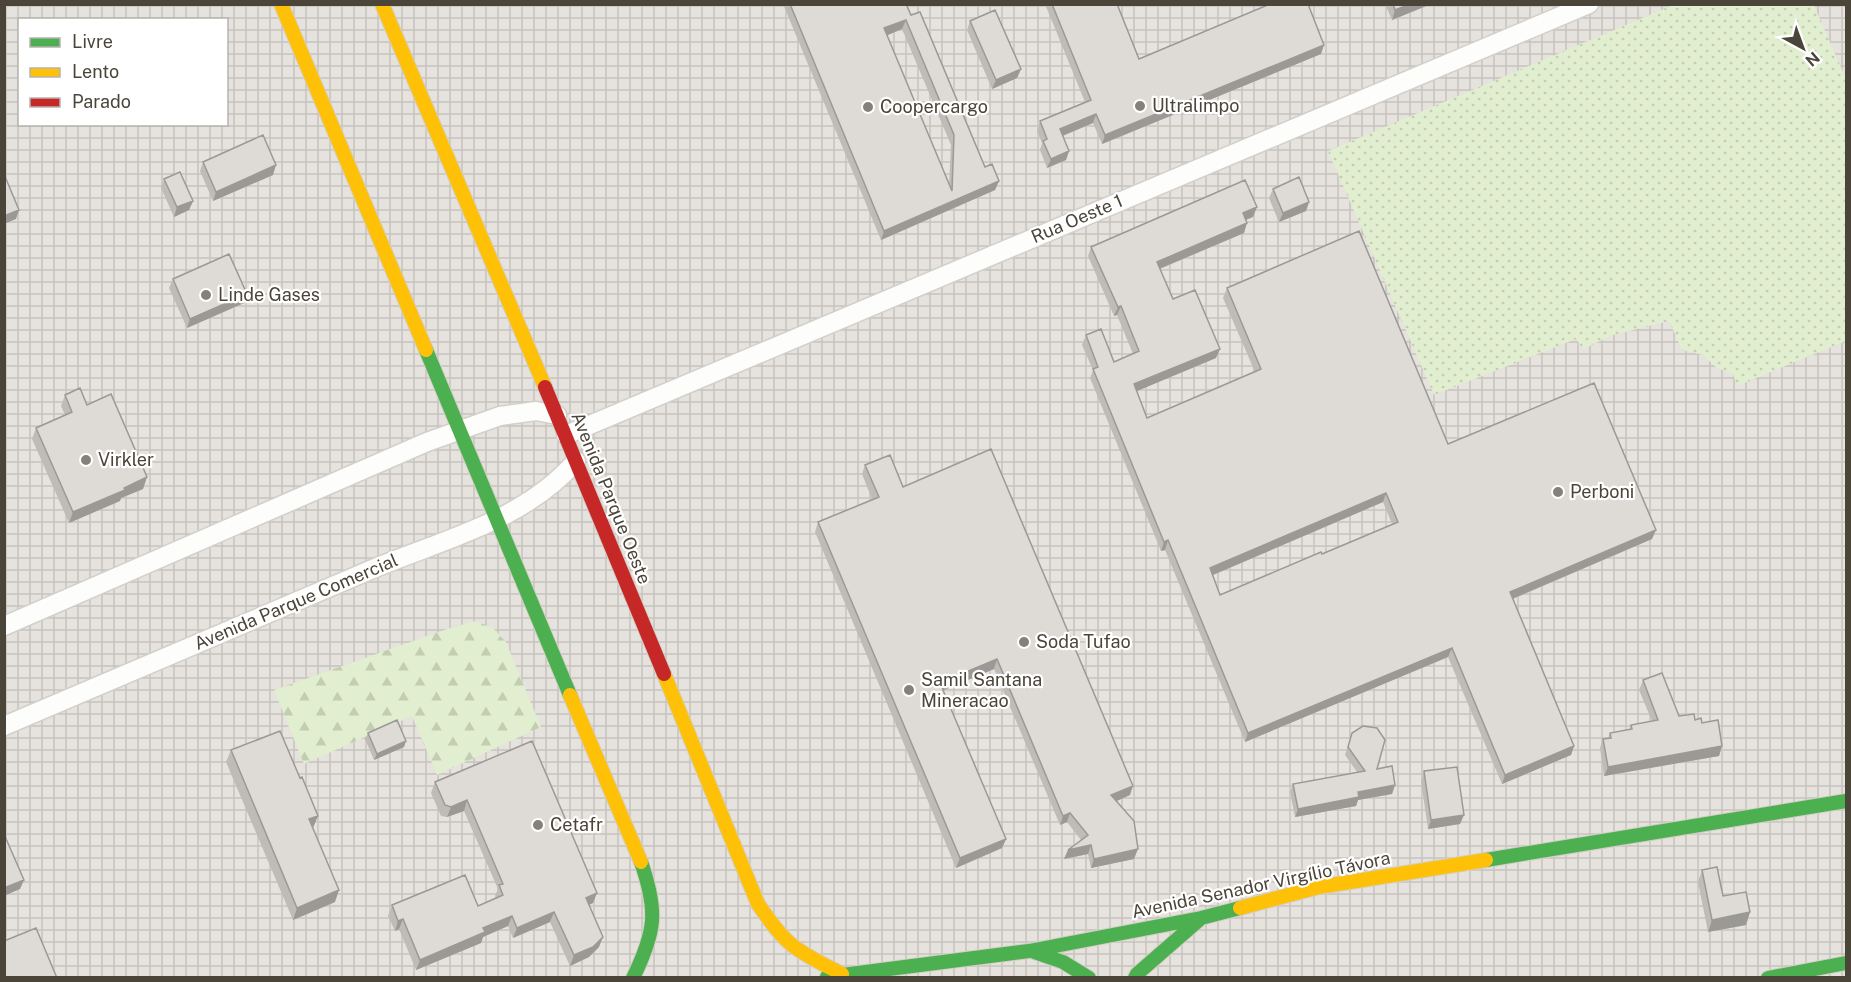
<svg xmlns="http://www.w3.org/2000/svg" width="1851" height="982" font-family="'Public Sans',sans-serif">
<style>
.industrial{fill:url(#industrial-grid);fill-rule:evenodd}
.grass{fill:url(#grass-dots)}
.forest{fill:url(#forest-firs)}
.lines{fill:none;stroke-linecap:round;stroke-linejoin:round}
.street-casing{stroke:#d2d0cb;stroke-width:21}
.fast-casing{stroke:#d3cfc5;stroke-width:16}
.slow-casing{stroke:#d3cfc5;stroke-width:16}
.jam-casing{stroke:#d3cfc5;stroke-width:16}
.street{stroke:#fdfdfc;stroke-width:18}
.fast{stroke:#4caf50;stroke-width:14}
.slow{stroke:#ffc107;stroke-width:14}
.jam{stroke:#c62828;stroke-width:14}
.wall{fill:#bfbcb8;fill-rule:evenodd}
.shaded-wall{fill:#9b9996}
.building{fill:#dedbd6;stroke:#9b9996;stroke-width:1.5;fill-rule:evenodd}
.poi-dot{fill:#868178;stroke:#fff;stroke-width:2}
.labels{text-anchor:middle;stroke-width:4.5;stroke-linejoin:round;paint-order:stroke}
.poi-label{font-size:18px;fill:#4b4439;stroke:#fff;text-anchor:start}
.street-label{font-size:18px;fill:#4b4439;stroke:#fff}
</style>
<defs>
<pattern id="industrial-grid" width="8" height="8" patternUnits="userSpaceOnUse" patternTransform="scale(1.5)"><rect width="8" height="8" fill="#e6e2de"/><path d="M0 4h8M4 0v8" fill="none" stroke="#c7c3bf"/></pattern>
<pattern id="grass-dots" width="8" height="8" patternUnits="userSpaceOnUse" patternTransform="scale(1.5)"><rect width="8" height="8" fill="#e1eecf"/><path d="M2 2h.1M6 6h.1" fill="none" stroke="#c3cdb2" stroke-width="1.8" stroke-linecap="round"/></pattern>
<pattern id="forest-firs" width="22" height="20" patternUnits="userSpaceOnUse" patternTransform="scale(1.5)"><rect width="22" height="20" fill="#e1eecf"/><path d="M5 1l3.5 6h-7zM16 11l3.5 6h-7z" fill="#c3cdb2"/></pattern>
</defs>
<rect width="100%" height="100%" fill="#f4f2ee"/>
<path class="industrial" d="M5 5H1846V977H5ZM20 20H226V124H20Z"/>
<path class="grass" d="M1673 5H1814L1846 79V341L1737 386 1733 374 1717 368 1703 355 1682 350 1669 321 1613 335 1583 349 1576 339 1434 395 1328 151Z"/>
<path class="forest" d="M475 621 492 627 506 642 541 727 437 775 412 716 304 764 274 690 450 628Z"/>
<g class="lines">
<g class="street-casing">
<path id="street" d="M566 435 1589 4
M4 626 427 442 500 416 536 411 557 415
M4 726C123 675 242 624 361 574 435 541 520 525 576 461"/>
</g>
<g class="fast-casing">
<path id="fast" d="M426 350 570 695
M1486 860 1846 801
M1034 952 1063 962 1089 978
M827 977 1029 951 1201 918 1240 908
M633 978C656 931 658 911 641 862
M1135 978 1137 974 1199 920
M1768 978 1846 963"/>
</g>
<g class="slow-casing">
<path id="slow" d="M281 4 426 350
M382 4 545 387
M664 674 758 904C768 918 778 934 792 945 807 957 825 965 842 974
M570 695 641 862
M1240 908 1319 887 1486 860"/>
</g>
<g class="jam-casing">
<path id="jam" d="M545 387 664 674"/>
</g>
<use href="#street" class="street"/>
<use href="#fast" class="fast"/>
<use href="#slow" class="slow"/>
<use href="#jam" class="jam"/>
</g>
<path class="wall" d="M783 4H906L985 167 999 181 995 190 881 240ZM902 29 951 145 949 184 887 35Z
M1045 4H1117L1139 59 1321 54 1102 144 1093 123 1063 136 1069 151 1066 160 1047 168 1040 150 1042 143 1037 131 1040 121 1085 102Z
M1385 4H1431L1392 20Z
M970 21 1021 69 1017 78 992 89 967 30Z
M203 162 273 175 213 201 200 171Z
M164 179 193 201 189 210 174 217 161 188Z
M1273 189 1309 202 1306 211 1279 222 1269 198Z
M1253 217 1246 220 1244 233 1160 269 1173 299 1216 358 1136 391 1147 418 1255 372 1223 298 1227 288 1448 444 1652 539 1513 599 1574 746 1571 755 1502 784 1448 657 1245 742 1165 550 1161 551 1090 378 1093 370 1082 345 1086 335 1114 362 1133 354 1117 315 1114 316 1088 256 1091 247ZM1383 502 1392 524 1322 554 1220 595 1212 575Z
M173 279 247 294 244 303 187 328 169 288Z
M65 395 87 405 147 477 143 489 121 498 120 501 69 523 32 439 36 428 65 415 61 406Z
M865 465 903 487 1130 795 1116 801 1134 859 1091 868 1088 854 1064 859 1068 850 1081 840 1067 822 1060 825 994 669 943 690 1006 839 1002 848 956 868 815 532 818 522 872 499 862 474Z
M1643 680 1679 716 1695 720 1702 723 1722 746 1719 756 1604 776 1600 748 1603 739 1608 738 1610 733 1629 730 1631 725 1652 721 1639 690Z
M368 733 404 747 374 760 365 739Z
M1352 733 1377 769 1395 785 1392 794 1358 800 1356 806 1295 817 1290 792 1293 784 1357 772 1345 755Z
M532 741 593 903 589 905 599 947 589 957 570 966 550 922 513 938 508 926 483 937 481 943 416 970 399 929 395 931 388 916 392 905 478 906 496 898 495 896 498 889 464 811 447 817 441 816 431 793 435 782Z
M231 750 313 828 335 902 293 920 226 762Z
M1424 771 1460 824 1428 829 1421 781Z
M1702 870 1723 896 1750 912 1746 925 1708 932 1698 882Z"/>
<path class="shaded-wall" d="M1410 4H1431L1392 20 1395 10Z
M906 20 902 29 881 38 884 28Z
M1324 45 1321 54 1102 144 1105 135Z
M1021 69 1017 78 992 89 996 80Z
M1096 114 1093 123 1057 138 1060 129Z
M1069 151 1066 160 1047 168 1051 159Z
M276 165 273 175 213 201 216 192Z
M999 181 995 190 881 240 884 231Z
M193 201 189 210 174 217 177 207Z
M1309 202 1306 211 1279 222 1283 213Z
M1257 207 1253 217 1240 222 1243 213Z
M19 210 16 219 4 224V216Z
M1247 223 1244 233 1154 271 1157 262Z
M247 294 244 303 187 328 190 319Z
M1121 306 1117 315 1114 316 1118 307Z
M1220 349 1216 358 1130 394 1134 384Z
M147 477 143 489 121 498 120 501 69 523 73 512Z
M1386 493 1383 502 1206 578 1210 568Z
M1656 530 1652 539 1507 601 1510 592Z
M1168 540 1165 550 1161 551 1164 542Z
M1452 648 1448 657 1245 742 1248 733Z
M997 659 994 669 937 693 940 683Z
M406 741 404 747 374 760 377 754Z
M1574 746 1571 755 1502 784 1505 775Z
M1722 746 1719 756 1604 776 1608 767Z
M1395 785 1392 794 1358 800 1356 806 1295 817 1298 809 1358 792Z
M1133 786 1130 795 1108 805 1111 795Z
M467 800 464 811 447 817 451 807Z
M1070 813 1067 822 1060 825 1063 816Z
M1464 815 1460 824 1428 829 1431 820Z
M318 816 313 828 309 819Z
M1006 839 1002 848 956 868 960 858Z
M1091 845 1088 854 1064 859 1068 850Z
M1138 849 1134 859 1091 868 1094 859Z
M24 880 20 889 4 896V888Z
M339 890 335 902 293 920 297 908Z
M597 893 593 903 582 908 586 898Z
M554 912 550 922 513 938 517 928Z
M1750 912 1746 925 1708 932 1712 920Z
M512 916 508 926 483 937 481 943 416 970 420 960 483 928Z
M403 919 399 929 395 931 398 921Z
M603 937 599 947 589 957 570 966 574 955Z"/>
<path class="building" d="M790 4H906L911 15 920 12 985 167 992 164 999 181 884 231ZM906 20 954 135 952 191 884 28Z
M1052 4H1117L1139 59 1270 4H1308L1324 45 1105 135 1096 114 1060 129 1069 151 1051 159 1043 141 1047 139 1040 121 1091 100Z
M1393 4H1410L1395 10Z
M995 10 1021 69 996 80 970 21Z
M263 135 276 165 216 192 203 162Z
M180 172 193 201 177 207 164 179Z
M4 174 19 210 4 216Z
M1299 177 1309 202 1283 213 1273 189Z
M1245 180 1257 207 1243 213 1247 223 1157 262 1173 299 1195 290 1220 349 1134 384 1147 418 1261 369 1227 288 1359 231 1448 444 1594 383 1656 530 1510 592 1574 746 1505 775 1452 648 1248 733 1168 540 1164 542 1093 369 1098 367 1086 335 1101 329 1114 362 1139 351 1121 306 1118 307 1091 247ZM1386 493 1398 522 1322 554 1321 552 1220 595 1210 568Z
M229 254 247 294 190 319 173 279Z
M80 388 87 405 111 394 147 477 124 488 125 490 73 512 36 428 72 412 65 395Z
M991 449 1133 786 1111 795 1134 821 1138 849 1094 859 1091 845 1068 850 1088 835 1070 813 1063 816 997 659 940 683 1006 839 960 858 818 522 879 497 865 465 890 455 903 487Z
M1662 673 1679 716 1694 714 1695 720 1701 718 1702 723 1718 720 1722 746 1608 767 1603 739 1611 738 1610 733 1632 729 1631 725 1658 720 1643 680Z
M397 720 406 741 377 754 368 733Z
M1363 726 1377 728 1385 740 1377 769 1392 766 1395 785 1358 792 1359 797 1298 809 1293 784 1365 771 1348 747 1352 733Z
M280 731 300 778 302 777 318 816 309 819 339 890 297 908 231 750Z
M532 741 597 893 586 898 603 937 593 947 574 955 554 912 517 928 512 916 483 928 485 932 420 960 403 919 398 921 392 905 465 875 478 906 503 895 499 885 503 884 467 800 451 807 445 805 435 782Z
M1457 767 1464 815 1431 820 1424 771Z
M4 834 24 880 4 888Z
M1717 867 1723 896 1746 892 1750 912 1712 920 1702 870Z
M36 928 57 978H4V941Z"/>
<g class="poi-dot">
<circle cx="1140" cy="106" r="6"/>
<circle cx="868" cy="107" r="6"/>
<circle cx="206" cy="295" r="6"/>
<circle cx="86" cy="460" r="6"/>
<circle cx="1558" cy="492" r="6"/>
<circle cx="1024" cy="642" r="6"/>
<circle cx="909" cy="690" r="6"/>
<circle cx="538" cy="825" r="6"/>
</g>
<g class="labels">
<g class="poi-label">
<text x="1152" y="112">Ultralimpo</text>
<text x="880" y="113">Coopercargo</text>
<text x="218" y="301">Linde Gases</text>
<text x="98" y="466">Virkler</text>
<text x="1570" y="498">Perboni</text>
<text x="1036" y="648">Soda Tufao</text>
<text x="921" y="686">Samil Santana<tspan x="921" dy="21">Mineracao</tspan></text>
<text x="550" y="831">Cetafr</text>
</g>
<g class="street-label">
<text transform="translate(1077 219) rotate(-23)" y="6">Rua Oeste 1</text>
<text transform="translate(611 498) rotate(68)" y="6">Avenida Parque Oeste</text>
<text transform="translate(296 602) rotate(-23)" y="6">Avenida Parque Comercial</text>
<text transform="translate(1261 885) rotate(-12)" y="6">Avenida Senador Virgílio Távora</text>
</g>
</g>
<rect width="1851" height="982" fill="none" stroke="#4b4439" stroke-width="12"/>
<rect x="18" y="18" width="210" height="108" fill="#ffffff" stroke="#b7b4b0" stroke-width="1.5"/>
<rect x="30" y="38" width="30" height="9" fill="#4caf50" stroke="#b7b4b0" stroke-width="1.5"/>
<text x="72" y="48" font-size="18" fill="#4b4439">Livre</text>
<rect x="30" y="68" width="30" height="9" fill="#ffc107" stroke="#b7b4b0" stroke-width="1.5"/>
<text x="72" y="78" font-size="18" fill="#4b4439">Lento</text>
<rect x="30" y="98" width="30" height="9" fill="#c62828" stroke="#b7b4b0" stroke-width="1.5"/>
<text x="72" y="108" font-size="18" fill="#4b4439">Parado</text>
<g transform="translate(1803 48) rotate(139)" stroke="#ffffff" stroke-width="4.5" paint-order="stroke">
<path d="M0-4.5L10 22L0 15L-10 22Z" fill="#4b4439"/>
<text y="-9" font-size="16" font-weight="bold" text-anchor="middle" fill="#4b4439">N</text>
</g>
</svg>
